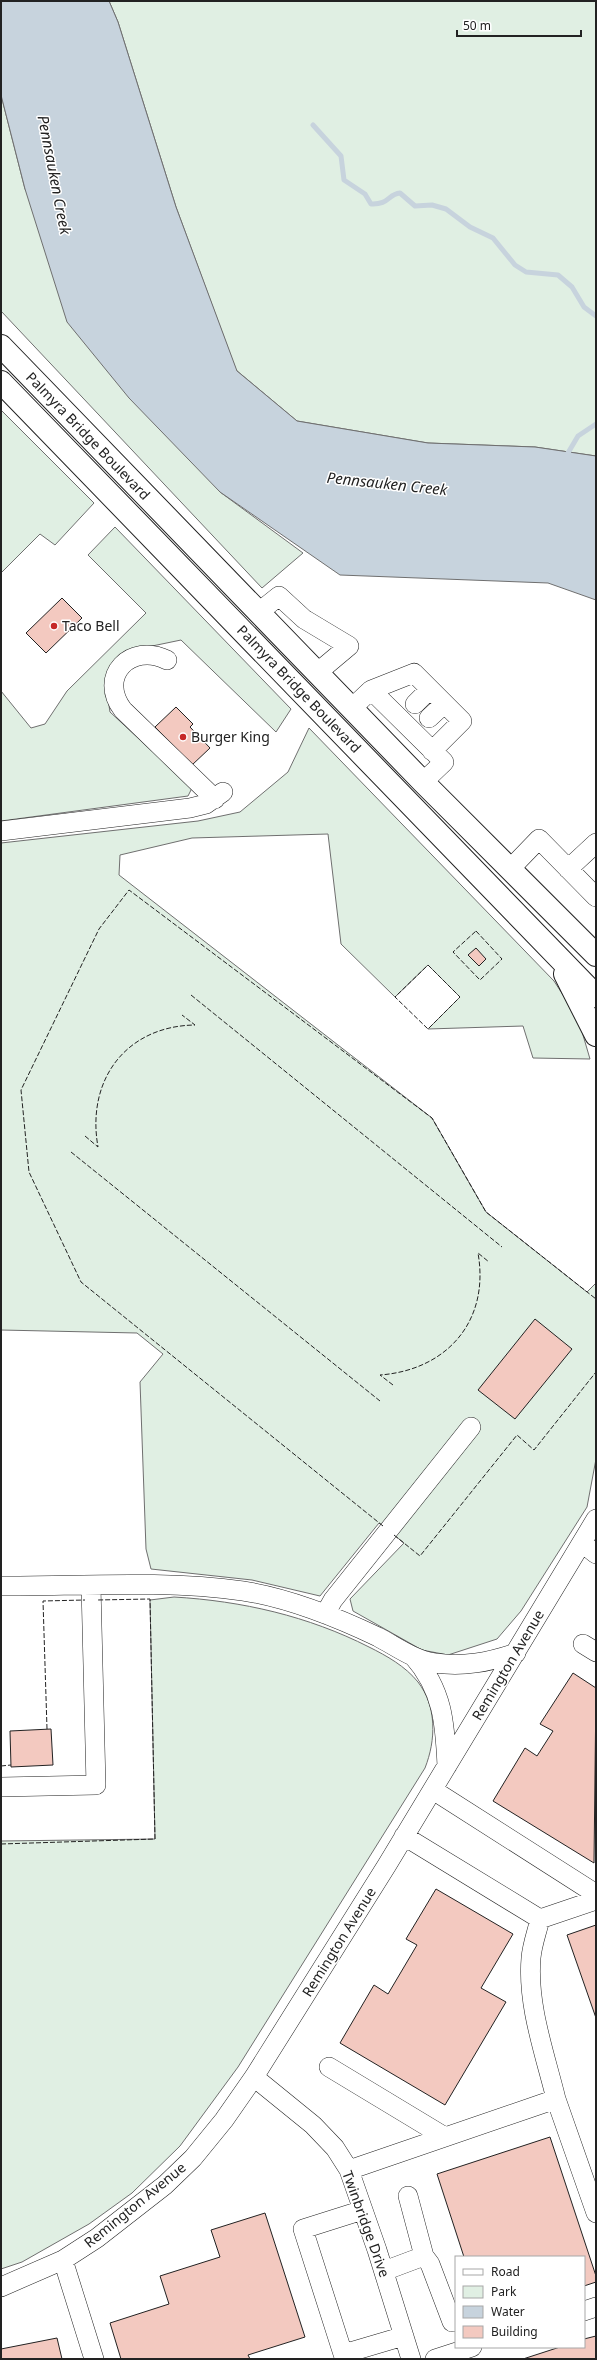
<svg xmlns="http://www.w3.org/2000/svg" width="597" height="2360" font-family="'Noto Sans',sans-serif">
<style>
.green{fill:#e0efe3;stroke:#6f6f6f}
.water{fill:#c7d3dd;stroke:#6f6f6f}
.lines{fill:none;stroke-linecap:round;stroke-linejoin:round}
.stream{stroke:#c7d3dd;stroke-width:5}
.building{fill:#f3c9c0;stroke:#222}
.minor-casing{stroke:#222;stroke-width:20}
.highway-casing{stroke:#222;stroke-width:24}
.minor{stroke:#fff;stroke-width:19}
.highway{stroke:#fff;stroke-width:22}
.fence{stroke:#222;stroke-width:1;stroke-dasharray:5 2;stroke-linecap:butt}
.poi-dot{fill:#c62828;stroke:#fff;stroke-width:1.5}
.labels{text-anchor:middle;stroke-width:3;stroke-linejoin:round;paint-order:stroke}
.street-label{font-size:14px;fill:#222;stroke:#fff}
.poi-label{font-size:14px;fill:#222;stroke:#fff;text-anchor:start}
.water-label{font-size:15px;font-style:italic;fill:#222;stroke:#fff}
</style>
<rect width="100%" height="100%" fill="#fff"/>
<path class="green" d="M109 1H596V456L535 447 428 443 297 421 236 370 176 207 118 22Z
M1 95 25 189 220 492 303 553 262 588 1 311Z
M1 410 94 503 55 545 40 534 1 573Z
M115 527 291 709 276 732 181 640 133 650 107 693 110 712 192 788 188 796 1 821V691L31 728 45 724 67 691 146 613 88 555Z
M309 728 554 981 578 1018 590 1059 533 1058 523 1026 428 1029 460 997 428 965 395 997 341 944 328 834 192 838 120 855 119 875 432 1118 486 1212 587 1292 596 1283V1459L587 1507 521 1611 497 1639 448 1655 422 1650 353 1611 350 1599 404 1543 379 1523 320 1596 252 1580 151 1569 146 1549 140 1382 163 1354 137 1333 1 1330V843L198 821 240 812 288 772Z
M174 1597C242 1601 308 1616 369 1647 387 1656 405 1666 418 1682 437 1707 436 1740 425 1768L238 2067 180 2146 132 2193 89 2224 22 2262 1 2269V1841L155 1839 150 1600Z"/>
<path class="water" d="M1 1H109L118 22 176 207 237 371 297 421 428 443 535 447 596 456V600L548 583 340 575 220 492 129 398 67 322 25 189 1 95Z"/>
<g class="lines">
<path class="stream" d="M313 125 341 156 344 180 365 194 371 204C389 205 388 194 400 193L415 206 432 205 446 209 470 227 493 238 515 265 526 272 558 275 572 287 584 307 596 316
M565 458 578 436 596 424"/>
</g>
<path class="building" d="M62 598 82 618 46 653 26 633Z
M176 707 193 724 190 727 210 748 192 765 155 727Z
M476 948 486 959 479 966 468 955Z
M535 1319 572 1349 515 1419 478 1390Z
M573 1673 596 1688 594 1863 493 1801 525 1748 537 1756 553 1731 540 1724Z
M51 1729 53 1765 11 1767 10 1731Z
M436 1889 513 1934 481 1988 506 2002 445 2105 340 2043 374 1985 388 1994 417 1945 406 1939Z
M596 1925V2018L567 1935Z
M550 2137 596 2276V2282L584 2286V2257H464L437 2174Z
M265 2213 305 2337 248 2355 250 2359H121L110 2323 169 2304 160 2276 220 2257 211 2230Z
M596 2336V2359H523L560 2347H584V2339Z
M57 2338 62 2359H1V2349Z"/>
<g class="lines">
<g class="minor-casing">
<path id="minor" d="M259 612 279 596 304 619 349 646 318 672
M167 660C131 642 97 676 123 710L215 799
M371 690 414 673 462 721 432 751
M415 704 430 689
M352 708 371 690 444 762 423 782
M429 718 444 704
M1 831 190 808 206 804 223 792
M510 869 539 839 596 897
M568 869 596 843
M582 1543 596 1554
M1 1586C81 1586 164 1580 243 1591 289 1598 336 1617 378 1637 397 1647 414 1660 435 1663 464 1667 489 1662 516 1653
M325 1614 333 1600 471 1427
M583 1644 596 1652
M413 1656C443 1690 445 1723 447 1766
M1 1787 96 1785 91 1586
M433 1790 596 1894
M404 1836 540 1919 596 1900
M329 2067 445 2137
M254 2077 313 2125 335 2148 349 2170 377 2250 411 2359
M556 2099 596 2213
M349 2170 556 2099C545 2054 527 2005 531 1958 532 1945 537 1932 540 1919
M408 2196 424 2256
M363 2210 303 2229 343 2354 404 2336
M63 2260 94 2359
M384 2271 424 2256 430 2264 452 2322
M1 2287 63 2260 97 2238 165 2185 193 2158 224 2120 254 2077 387 1865 596 1519
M584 2311 596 2307
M435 2359 472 2347"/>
</g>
<g class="highway-casing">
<path id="highway" d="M1 346 423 782 596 955
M1 382 596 996
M565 974 596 1035"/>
</g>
<use href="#minor" class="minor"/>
<use href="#highway" class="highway"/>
<path class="fence" d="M476 931 502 959 480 980 453 952Z
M428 965 460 997 428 1029 395 997Z
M191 995 502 1247
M85 1136 98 1147C86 1080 126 1026 195 1025L182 1015
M71 1152 380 1401
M393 1385 380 1375C447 1370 490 1321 478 1253L489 1262
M383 1526 81 1282 29 1172 21 1090 99 929 129 890 432 1118 486 1212 596 1299
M394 1535 420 1556 517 1435 534 1450 596 1372
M47 1729 43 1601 85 1600
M1 1766 11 1765
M1 1844 155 1839 150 1599 97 1600"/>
</g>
<g class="poi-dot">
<circle cx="54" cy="626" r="4"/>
<circle cx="183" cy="737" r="4"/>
</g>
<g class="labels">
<g class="street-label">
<text transform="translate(88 436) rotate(46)" y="5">Palmyra Bridge Boulevard</text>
<text transform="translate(299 689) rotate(46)" y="5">Palmyra Bridge Boulevard</text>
<text transform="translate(508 1665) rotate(-59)" y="5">Remington Avenue</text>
<text transform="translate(339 1942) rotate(-58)" y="5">Remington Avenue</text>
<text transform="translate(135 2205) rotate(-39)" y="5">Remington Avenue</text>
<text transform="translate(366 2224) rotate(70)" y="5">Twinbridge Drive</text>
</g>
<g class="poi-label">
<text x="62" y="631">Taco Bell</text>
<text x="191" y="742">Burger King</text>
</g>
<g class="water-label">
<text transform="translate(54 175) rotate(79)" y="5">Pennsauken Creek</text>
<text transform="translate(387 484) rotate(6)" y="5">Pennsauken Creek</text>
</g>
</g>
<rect width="597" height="2360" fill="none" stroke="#222222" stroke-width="4"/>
<rect x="455" y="2256" width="130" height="92" fill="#ffffff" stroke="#a7a7a7"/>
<rect x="463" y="2269" width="20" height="6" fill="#ffffff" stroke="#a7a7a7"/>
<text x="491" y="2276" font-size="12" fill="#222222">Road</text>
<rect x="463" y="2286" width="20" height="12" fill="#e0efe3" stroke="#a7a7a7"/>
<text x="491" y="2296" font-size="12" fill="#222222">Park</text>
<rect x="463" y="2306" width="20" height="12" fill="#c7d3dd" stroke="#a7a7a7"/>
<text x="491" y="2316" font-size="12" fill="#222222">Water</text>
<rect x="463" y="2326" width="20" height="12" fill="#f3c9c0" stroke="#a7a7a7"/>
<text x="491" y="2336" font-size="12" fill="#222222">Building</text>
<path d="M457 30v6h124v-6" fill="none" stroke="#222222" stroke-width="2"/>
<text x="463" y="30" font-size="12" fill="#222222" stroke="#ffffff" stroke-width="3" paint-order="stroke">50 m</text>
</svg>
